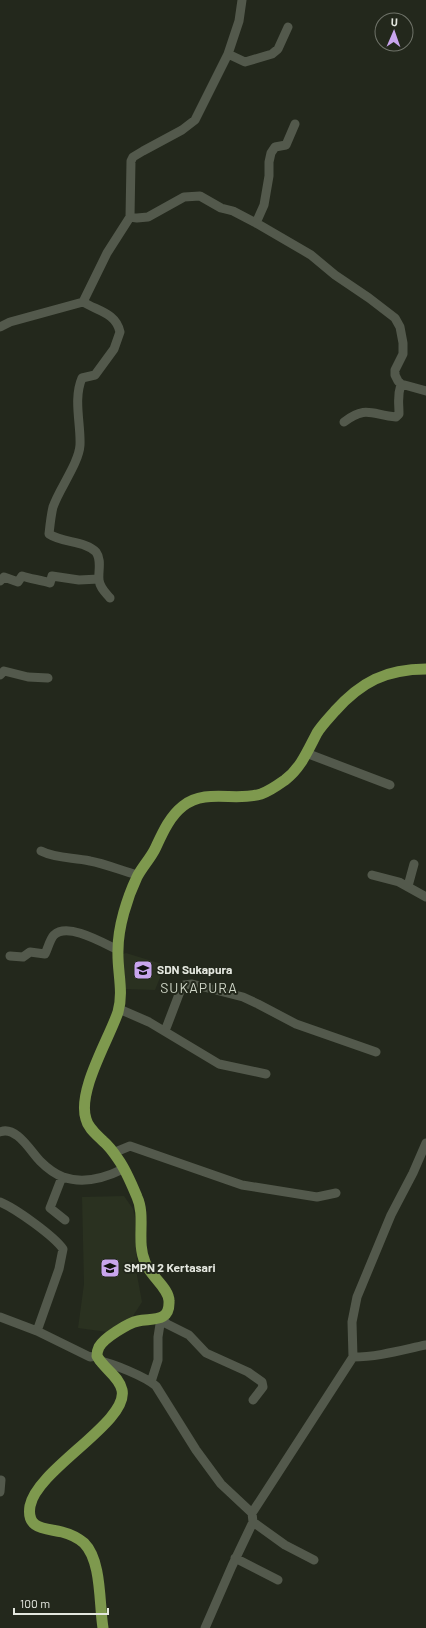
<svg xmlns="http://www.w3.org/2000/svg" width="426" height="1628" font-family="Barlow,sans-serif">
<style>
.built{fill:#2a3120}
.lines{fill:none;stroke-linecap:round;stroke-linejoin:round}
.minor{stroke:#53594c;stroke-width:9}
.major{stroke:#7e994e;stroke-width:11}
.labels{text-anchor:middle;stroke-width:4;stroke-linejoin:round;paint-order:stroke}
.poi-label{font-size:12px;font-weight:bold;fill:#e4e7df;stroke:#23281c;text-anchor:start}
.quarter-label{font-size:14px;letter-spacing:1px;fill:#cfd6c7;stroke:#23281c}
</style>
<rect width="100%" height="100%" fill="#23281c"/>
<path class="built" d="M126 953 165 965 155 990 125 989 123 954Z
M124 1196 133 1209 136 1222 137 1275 142 1302 131 1319 107 1332 78 1328 84 1284 82 1197Z"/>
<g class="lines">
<path class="minor" d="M228 54 245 62 272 54 278 49 288 27
M130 217 137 218 148 217 184 197 200 196 221 208 233 211 256 223 311 255 335 275 369 298 395 318 400 327 403 343V354L395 370V375L398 381 401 384 426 391
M256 223 264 205 269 176V162L271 153 275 147 286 145 295 124
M83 302C98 311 116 313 120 332L114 349 95 375 82 378C73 399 81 424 80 445 79 463 59 489 53 507 51 515 50 525 49 534 62 543 86 541 96 552 102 560 98 571 99 580 100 588 105 592 110 598
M0 327 10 322 83 302 107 253 130 217 131 161 133 157 143 151 182 130 195 120 228 54 239 21 242 0
M344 422C366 405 372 415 396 417L399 414C399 401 397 397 401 384
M0 581 4 577 18 582 22 576C31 579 41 580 50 583L52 576 79 580 99 579
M0 675 4 671 28 677 48 678
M306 753 390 785
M41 851C57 859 73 857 90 861 106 864 122 871 138 875
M372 875 399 882 426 897
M408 886 414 864
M10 956 23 957 30 952 45 954C48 948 50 939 54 935 68 922 103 943 118 950
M119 1009 149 1022 219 1064 266 1074
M165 1031 181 989 184 985 192 984 243 997 258 1004 296 1024 376 1052
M0 1132C16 1125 31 1152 40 1161 46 1167 55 1174 63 1177 83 1184 105 1178 123 1169
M113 1153 130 1146 242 1185 317 1197 336 1193
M62 1177 50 1208 65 1220
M0 1202C15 1208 54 1236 63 1249L59 1269 37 1331
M0 1317 37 1331 90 1357 97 1356
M161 1318 167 1324 189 1335 206 1353 248 1372 262 1382 263 1387 253 1400
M353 1357C378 1357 402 1350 426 1345
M99 1361C112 1363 146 1377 156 1386L196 1450 221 1484 252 1513 353 1357 352 1322 357 1297 391 1215 413 1173 426 1143
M151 1382 158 1360V1337L161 1318
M0 1492 1 1480
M253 1522 285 1545 314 1560
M235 1558 278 1580
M205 1628 232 1566 253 1522 252 1513"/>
<path class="major" d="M103 1628C99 1604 102 1561 84 1543 78 1538 70 1534 62 1532 46 1528 26 1530 30 1506 37 1469 129 1422 122 1390 119 1376 104 1369 97 1356 97 1354 98 1349 99 1347 104 1338 128 1323 138 1321 152 1318 170 1323 169 1301 169 1288 150 1276 145 1262 136 1242 146 1216 137 1197 132 1185 126 1170 118 1159 114 1153 109 1146 103 1141 96 1134 88 1128 86 1119 77 1091 109 1039 118 1012 124 991 117 971 118 950 118 927 127 898 137 877 142 867 150 859 155 849 162 834 169 817 183 806 206 788 235 802 261 794 270 791 278 785 285 780 301 768 308 750 317 733 322 725 329 718 335 711 361 682 386 669 426 669"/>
</g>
<defs>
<g id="school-square" transform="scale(1)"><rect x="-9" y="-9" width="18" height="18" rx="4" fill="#c9a5ee" stroke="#23281c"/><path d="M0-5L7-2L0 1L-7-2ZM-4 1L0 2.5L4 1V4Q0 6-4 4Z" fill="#111"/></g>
</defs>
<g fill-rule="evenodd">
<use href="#school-square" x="143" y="970"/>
<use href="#school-square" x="110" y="1268"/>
</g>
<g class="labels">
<g class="poi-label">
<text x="157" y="974">SDN Sukapura</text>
<text x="124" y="1272">SMPN 2 Kertasari</text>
</g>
<g class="quarter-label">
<text x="199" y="993">SUKAPURA</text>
</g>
</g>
<g transform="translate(394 32) rotate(2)"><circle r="19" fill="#23281c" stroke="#70746a"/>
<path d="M0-3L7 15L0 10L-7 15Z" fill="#c9a5ee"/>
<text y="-6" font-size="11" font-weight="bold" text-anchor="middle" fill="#e4e7df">U</text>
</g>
<path d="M14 1608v6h94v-6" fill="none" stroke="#e4e7df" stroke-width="2"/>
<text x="20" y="1608" font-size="12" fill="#e4e7df" stroke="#23281c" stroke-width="3" paint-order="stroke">100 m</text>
</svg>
